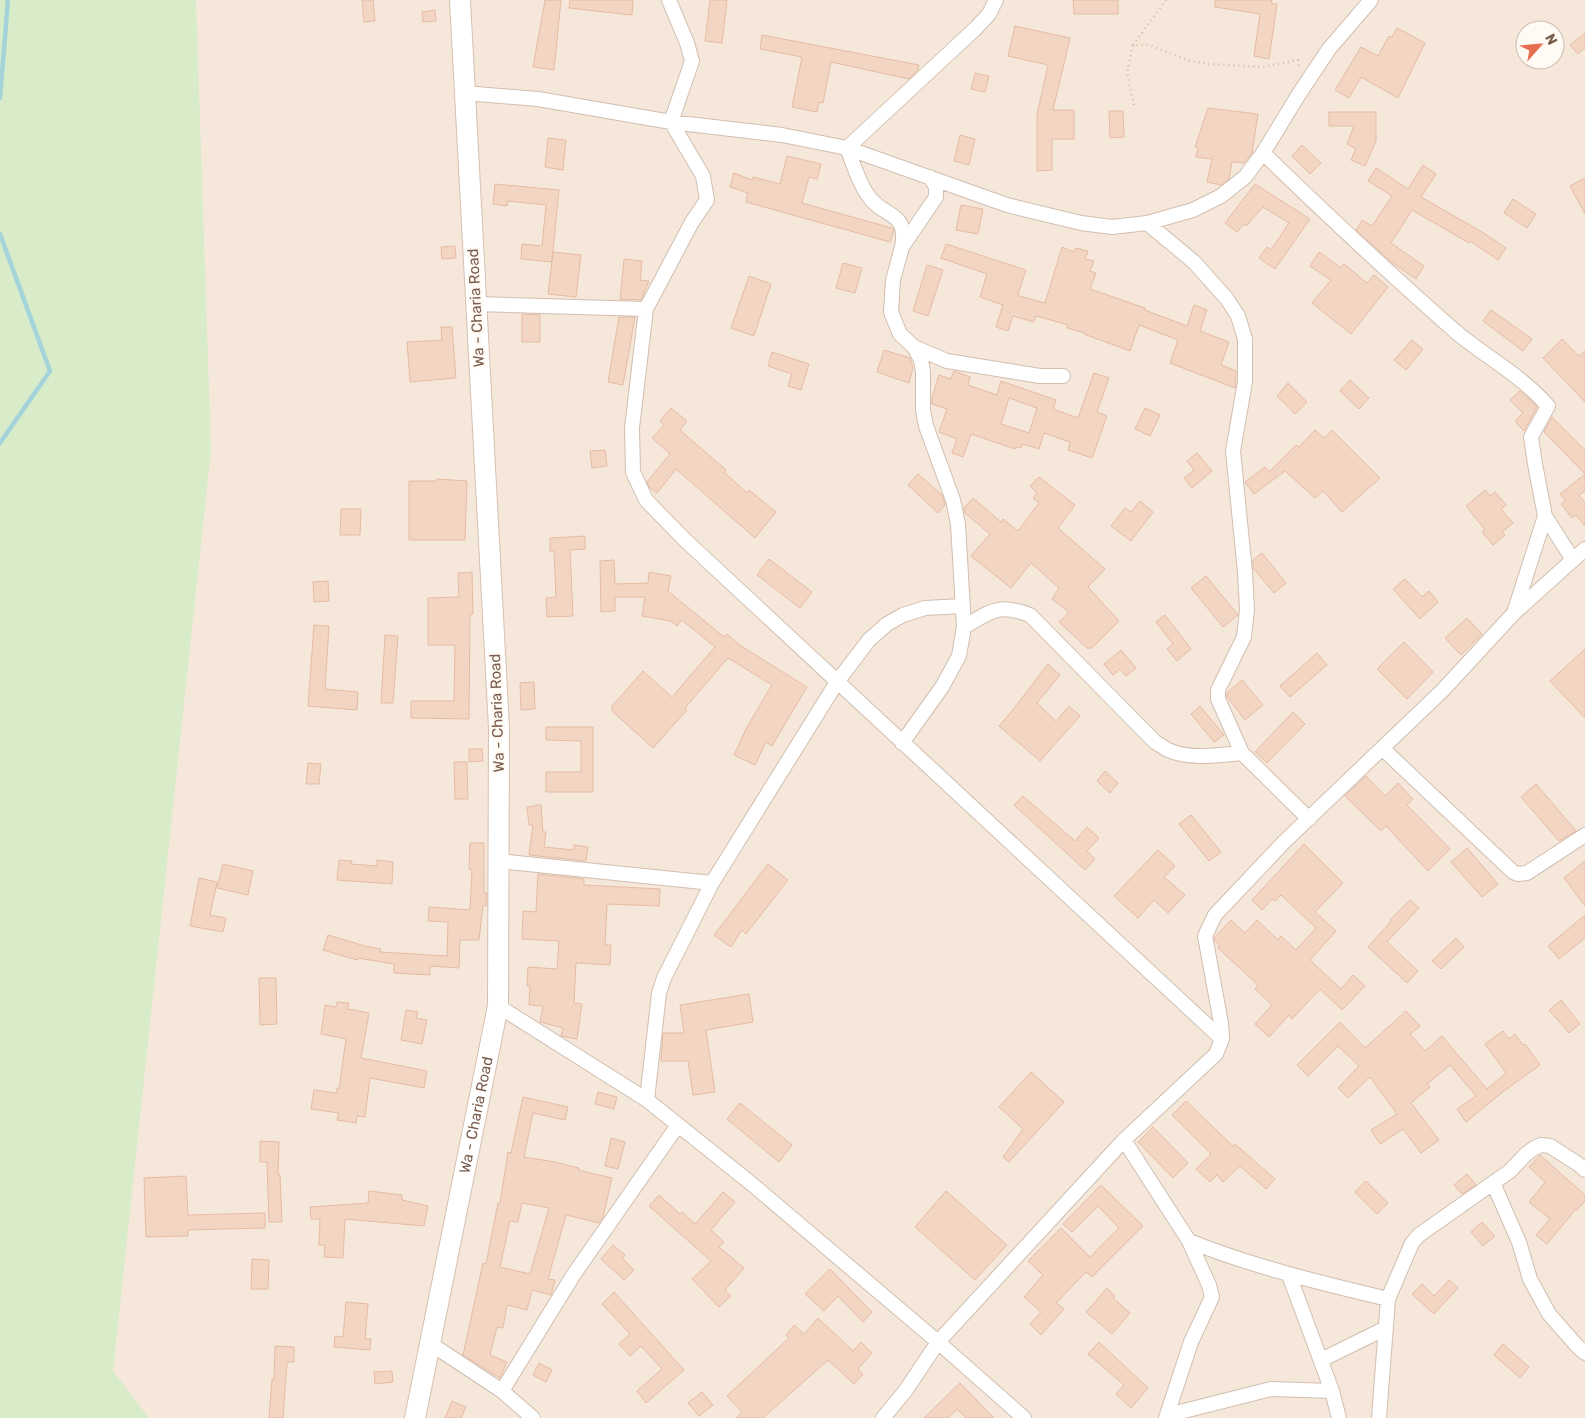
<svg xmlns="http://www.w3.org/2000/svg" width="1585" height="1418" font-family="Rubik,sans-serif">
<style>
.residential{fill:#f5e8da;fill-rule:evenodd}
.green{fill:#d8ecc9}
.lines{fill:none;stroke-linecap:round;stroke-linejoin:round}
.stream{stroke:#a5d3da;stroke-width:4.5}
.building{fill:#f3d5c3;stroke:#e6bba3;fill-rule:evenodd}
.street-casing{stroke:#d1beb0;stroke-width:16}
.secondary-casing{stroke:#d6c0b0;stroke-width:22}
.path{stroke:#d9b8a5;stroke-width:2.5;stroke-dasharray:1 4;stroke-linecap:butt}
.street{stroke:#fff;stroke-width:14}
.secondary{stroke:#fff;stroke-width:20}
.labels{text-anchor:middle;stroke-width:5;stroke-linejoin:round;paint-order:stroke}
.street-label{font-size:15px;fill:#7a5c4d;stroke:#fffaf3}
</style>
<rect width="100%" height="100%" fill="#fdf6ec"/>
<path class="residential" d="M0 0H1585V1418H0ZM1525 30H1555V60H1525Z"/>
<path class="green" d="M0 0H196L211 450 113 1371 149 1418H0Z"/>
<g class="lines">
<path class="stream" d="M0 98 8 0
M0 234 50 371 0 443"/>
</g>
<path class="building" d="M362 0H373L375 21 364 22Z
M545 0H561L554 70 533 67Z
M570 0H633L632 15 569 8Z
M710 0H727L722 43 705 41Z
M1073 0H1118V14H1074Z
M1215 0H1272L1271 3 1277 4 1269 59 1254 56 1260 14 1215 7Z
M435 10 436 21 423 22 422 12Z
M1015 26 1070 38 1053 110H1074V139H1052V170L1037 171V115L1048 65 1008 56Z
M1397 28 1425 43 1398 98 1361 77 1349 98 1335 90 1361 47 1378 56 1389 36 1392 37Z
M1585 33V48L1578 54 1570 45Z
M762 35 919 65 918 70 909 79 831 62 823 103 819 102 817 112 792 107 802 57 760 49Z
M975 73 989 76 985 92 971 89Z
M1208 108 1258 114 1252 153 1244 163 1232 162 1229 179 1221 185 1207 182 1212 159 1196 157 1198 147H1195Z
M1109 111H1123L1124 137 1110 138Z
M1329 112H1376V141L1365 166 1351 160 1356 149 1347 144 1354 126H1329Z
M960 135 975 139 969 165 954 161Z
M548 138 566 140 563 170 545 167Z
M1302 145 1321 163 1310 174 1292 156Z
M787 156 821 164 817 179 809 177 802 203 892 228 894 230 890 242 746 202 748 193 730 187 734 173 752 180 753 177 780 184Z
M1423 165 1436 174 1421 197 1482 232 1506 248 1498 260 1470 241 1469 243 1412 210 1391 243 1424 266 1416 279 1390 261 1356 230 1362 220 1372 226 1392 196 1368 181 1376 168 1408 189Z
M1585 178V214L1570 186Z
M495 184 559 190 552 262 521 259 522 244 542 246 546 205 508 201 507 206 493 204Z
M1255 184 1310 219 1275 269 1259 258 1267 247 1271 250 1289 223 1263 207 1246 226 1244 224 1237 232 1225 223Z
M1513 199 1536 214 1527 228 1504 213Z
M961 205 983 209 978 234 956 230Z
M946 244 1026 270 1018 294 1019 296 1045 303 1062 247 1074 252 1076 248 1088 251 1085 259 1094 261 1090 271 1096 273 1090 289 1145 308V310L1187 326 1194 305 1207 310 1200 331 1229 342 1221 365 1236 371 1235 388 1170 363 1178 340 1139 325 1130 351 1084 334 1085 333 1067 328 1068 325 1036 316 1034 322 1013 316 1008 331 996 327 1003 305 980 297 987 274 941 258Z
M455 246 456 258 442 259 441 247Z
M553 252 581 255 576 297 548 294Z
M1319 252 1341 268 1344 264 1367 283 1374 275 1388 287 1351 334 1312 303 1331 280 1310 266Z
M624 259 642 261 640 280 649 281 641 300 620 299Z
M843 263 862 268 855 293 836 288Z
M927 265 943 270 928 316 913 311Z
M749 276 771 284 754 336 731 328Z
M1491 310 1532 339 1523 351 1483 321Z
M522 314 540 315V342H522Z
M619 317H635L623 385 608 382Z
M441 327H452L456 378 410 382 407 342 442 340Z
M1562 339 1579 356 1585 351V402L1543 358Z
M1412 340 1423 349 1406 370 1394 360Z
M884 350 910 358 913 368 909 383 877 372Z
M772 352 809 364 801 390 788 386 792 374 768 366Z
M954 371 970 377 968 385 997 395 1001 381 1056 400 1053 409 1078 418 1094 373 1109 378 1097 412 1107 416 1092 458 1068 450 1070 442 1044 433 1039 449 1023 444 1021 448 1016 447 1015 449 971 434 963 457 952 453 957 439 939 432 947 409 932 404V398L939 375 951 379ZM1009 398 1037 408 1029 433 1001 424Z
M1350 380 1369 398 1359 409 1340 391Z
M1288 383 1307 402 1295 414 1277 396Z
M1520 391 1537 407 1524 431 1515 421 1523 413 1510 400Z
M671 408 687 421 680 430 726 470 724 472 747 493 749 490 776 512 755 538 676 469 657 493 650 488 647 482 670 454 652 438 664 425 660 421Z
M1145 408 1160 415 1150 436 1135 429Z
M1552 417 1585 450V491L1579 495 1585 503V526L1576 515 1572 518 1561 504 1566 501 1560 494 1585 474 1544 432Z
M1315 430 1324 438 1332 430 1380 478 1342 512 1323 491 1315 498 1285 471 1254 494 1245 482 1265 467 1269 472 1296 445 1299 447Z
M605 450 607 466 592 468 590 451Z
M1197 453 1212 471 1192 488 1184 478 1194 470 1187 461Z
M918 474 942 495 945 505 938 513 908 485Z
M1039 477 1075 505 1058 528 1105 569 1088 587 1119 621 1092 648H1087L1059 622 1069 612 1052 599 1059 588 1031 563 1011 588 971 556 990 534 965 513 964 508 973 498 1001 522 1003 519 1018 531 1039 503 1033 498 1037 493 1030 486Z
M437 479 467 481 465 540H409V481H436Z
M1485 490 1490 496 1495 492 1506 505 1501 509 1513 523 1502 532 1505 535 1493 545 1482 532 1485 530 1466 506Z
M1140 501 1153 512 1131 541 1111 526 1125 508 1131 512Z
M341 509H361L360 535H340Z
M585 536V549L570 550 573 616 547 617 546 598 556 597 554 551H550V538Z
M1262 553 1286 583 1274 593 1253 568V560Z
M769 559 812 592 800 608 757 575Z
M614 560 615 584 648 583 649 572 671 576 668 591 724 637 727 634 741 646 807 687 772 746 766 742 755 765 734 755 747 727 772 685 728 658 685 708 687 710 653 748 612 711V706L643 671 672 697 715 647 682 620 677 626 671 621 642 616 645 597H615V611L601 612 600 561Z
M472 572 473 614H470L469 719 411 718V701H454L455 645H428V598L459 597 458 573Z
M1206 576 1238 615 1223 627 1191 588Z
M1405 579 1422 597 1429 591 1438 602 1420 619 1393 589Z
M328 581 329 601 314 602 313 582Z
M1165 615 1191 649 1177 661 1167 649 1173 644 1156 622Z
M1467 618 1482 634 1461 655 1445 638Z
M314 625 329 626 325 689 358 692 357 710 308 706Z
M385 635 398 636 393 703H381Z
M1404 642 1433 672 1407 699 1377 669Z
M1585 649V718L1550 681Z
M1121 650 1136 668 1126 676 1120 669 1113 675 1104 664Z
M1317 653 1327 665 1290 697 1280 686Z
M1048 664 1060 675 1037 703 1056 721 1069 706 1080 716 1040 761 999 726 1011 712Z
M1242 680 1263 705 1245 720 1227 697V693Z
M534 682 535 709 521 710 520 683Z
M1200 706 1224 735 1214 742 1191 714Z
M1293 712 1305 724 1267 763 1255 752Z
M546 727H593V792H546V772H581V741L546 740Z
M469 749H482L483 761 469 762Z
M454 762H467L468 799H455Z
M308 763 321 764 319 784H306Z
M1105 771 1118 783 1110 793 1097 781Z
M1366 776 1385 796 1398 783 1413 799 1407 805 1450 849 1428 871 1386 826 1381 831 1345 796Z
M1536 784 1576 831 1559 841 1521 797Z
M1023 796 1075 841 1087 827 1099 838 1087 851 1095 859 1085 870 1014 805Z
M535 805H541L543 832H546L544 847 574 850V845L588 847 586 861 529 855 533 825H529L527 807 535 806Z
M1191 815 1221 852 1209 861 1179 824Z
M470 843H484V893H487L486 906H483L479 940H460L459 968 430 966V975L394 973V964L358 958 357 960 323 950 328 935 365 946 381 949 380 952 447 956 448 922 428 921 429 907 470 910 472 870 469 869Z
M1304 844 1343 883 1315 912 1336 931 1310 960 1341 989 1353 975 1365 986 1342 1010 1320 989 1292 1019 1289 1015 1269 1037 1255 1024 1272 1005 1255 989 1258 985 1218 948 1220 946 1215 941 1214 938 1231 920 1245 933 1257 920 1278 940 1281 936 1296 950 1316 928 1281 895 1275 901 1272 899 1262 910 1252 900Z
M1467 848 1498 884 1482 897 1451 862Z
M1158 850 1175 866 1164 877 1185 895 1168 913 1154 900 1138 918 1114 896Z
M339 860 352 861 351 864 377 866V860L393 862 392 884 337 880Z
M1585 861V906L1564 878Z
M223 864 253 871 248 895 217 888Z
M768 864 788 880 746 934 742 930 731 947 714 935Z
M538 874 584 879V885L660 889 659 906 607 904 605 945H611L610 965 576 963 574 1003 582 1004 577 1039 561 1036 563 1028 540 1022 543 1006 529 1005 530 986H527L528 967 557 969 559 941 522 939 523 911 536 912Z
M199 878 217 882 210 915 226 918 223 932 190 926Z
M1410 900 1419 908 1387 942 1418 971 1407 983 1368 947 1391 921 1390 920Z
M1585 915V938L1559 959 1548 946Z
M1456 938 1464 947 1441 969 1432 961Z
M259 978H276L277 1024 260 1025Z
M749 994 753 1022 706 1030 715 1092 693 1095 688 1061H661L663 1033H684L680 1005Z
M1561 1000 1580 1024 1569 1033 1549 1010Z
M337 1002 349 1003 348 1009 369 1013 361 1058 427 1071 424 1088 370 1078 365 1117 357 1116 356 1123 337 1120 339 1113 311 1109 314 1090 337 1093V1088L339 1089 346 1039 321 1034 325 1005 336 1007Z
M406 1010 418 1012 416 1018 427 1020 422 1044 401 1040Z
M1406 1011 1420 1026 1410 1034 1425 1051 1442 1036 1487 1089 1506 1073 1485 1044 1503 1031 1509 1039 1515 1034 1523 1045 1525 1044 1540 1065 1504 1091 1466 1122 1457 1109 1476 1096 1450 1065 1427 1084 1430 1087 1411 1103 1439 1140 1421 1153 1403 1129 1380 1144 1371 1130 1397 1114 1370 1077 1348 1098 1338 1088 1359 1066 1338 1046 1308 1076 1297 1065 1340 1022 1365 1048Z
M1031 1072 1064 1102 1009 1162 1003 1157 1023 1129 999 1107Z
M598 1092 617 1097 614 1109 595 1104Z
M523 1097 568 1107 565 1120 533 1113 524 1157 555 1162 579 1168 578 1170 612 1178 603 1217 599 1223 566 1215 548 1279 555 1280 551 1295 532 1290 527 1310 507 1305 503 1328 497 1327 490 1355 507 1362 500 1378 463 1355 483 1263 486 1264 498 1203H500L508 1152 511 1153ZM522 1203 549 1208 530 1274 500 1267 510 1221 518 1222Z
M1186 1101 1233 1146 1235 1144 1275 1179 1266 1189 1240 1166 1223 1182 1217 1175 1210 1182 1196 1169 1211 1154 1172 1115Z
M740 1103 792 1145 779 1162 727 1119Z
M1153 1127 1188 1163 1173 1178 1138 1142Z
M611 1138 625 1142 618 1169 605 1166Z
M260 1141 279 1142 278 1175H280L282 1222H269L267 1162H260Z
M1540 1155 1585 1195V1201L1577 1210 1576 1209 1547 1244 1536 1235 1550 1219 1529 1202 1545 1182 1529 1167Z
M1467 1174 1476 1185 1462 1194 1454 1185Z
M186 1176 188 1215 265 1213V1228L188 1230V1236L146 1237 144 1178Z
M1366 1181 1388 1203 1377 1214 1355 1192Z
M1101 1185 1143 1226 1092 1277 1086 1272 1056 1303 1064 1309 1041 1335 1030 1324 1041 1312 1024 1297 1043 1275 1028 1261 1061 1228 1090 1257 1119 1228 1098 1206 1072 1232 1063 1224Z
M369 1191 402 1195V1200L428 1206 424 1226 345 1219 343 1258 324 1257 325 1245H319L320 1219H311L310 1207 368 1203Z
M946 1191 1007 1245 975 1280 915 1227Z
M723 1192 735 1202 711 1230 724 1242 719 1247 744 1268 725 1290 731 1296 719 1307 692 1279 711 1261 649 1206 659 1195 680 1214 682 1212 695 1224Z
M1482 1222 1495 1236 1483 1246 1471 1232Z
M613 1245 625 1255 622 1258 634 1270 624 1280 601 1259Z
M252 1259 269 1260 268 1289H251Z
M830 1269 872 1312 863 1322 838 1296 824 1311 805 1294Z
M1449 1280 1458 1288 1434 1314 1412 1294 1422 1284 1434 1296Z
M1107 1288 1115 1296 1113 1298 1130 1313 1112 1334 1086 1312Z
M614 1292 684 1370 646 1403 637 1391 662 1369 641 1346 630 1356 619 1344 630 1334 602 1304Z
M346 1302 368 1304 365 1339H371L370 1350 334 1347 335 1336 343 1337Z
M818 1318 853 1351 861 1342 872 1353 858 1369 863 1374 854 1384 828 1360 763 1418H736L742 1412 727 1396 789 1338 786 1335 794 1325 804 1334Z
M1099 1342 1148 1388 1131 1408 1116 1394 1124 1385 1088 1354Z
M1503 1344 1529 1367 1520 1378 1494 1355Z
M275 1346 294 1347V1362H287L283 1418H269L272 1379H274Z
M539 1363 552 1370 546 1382 533 1375Z
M392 1371 393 1382 375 1384 374 1372Z
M960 1383 994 1418H966L957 1409 948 1418H924Z
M702 1392 713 1405 699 1416 688 1403Z
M452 1401 466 1407 461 1418H445Z"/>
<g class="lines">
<g class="street-casing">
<path id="street" d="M669 0 687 43 692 61 671 122 703 176 707 200 692 222 646 309 632 428 633 472 646 500 685 540 1222 1039
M464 93 538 99 671 122 782 135 847 148 1007 205 1081 223 1112 227 1147 223 1193 210 1221 196 1245 177 1263 153 1299 94 1329 49 1371 0
M1263 153C1326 214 1390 274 1456 332 1486 357 1522 376 1548 406L1531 437 1535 464 1545 516 1573 560
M1147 223 1194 262 1227 299 1238 316 1245 339V382L1233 451 1245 572 1247 610 1244 637 1218 690V699L1242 753 1309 819
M902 247C909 210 883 219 867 194 858 181 853 163 847 148L975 29 989 14 996 0
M475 304 646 309
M914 347 900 334 891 312 893 280 902 247 936 197V187L930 177
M1514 613 1545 516
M964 627C991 611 998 603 1030 615L1155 742C1159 744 1164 748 1168 750 1190 760 1219 755 1242 753
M902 743 942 687 959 656 964 627 958 524 953 500 926 426 923 410V372L921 360 914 347 947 361 1040 376H1063
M1382 748 1513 872 1518 874 1527 873 1585 835
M498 861 712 883
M498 1006 647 1100 753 1185 938 1342 1024 1418
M647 1100 659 993 664 978 712 883 837 682 869 640 887 624 903 615 925 608 963 606
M1124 1140 1189 1241 1209 1285 1212 1297 1191 1342 1166 1418
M1493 1183 1519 1242 1530 1279 1549 1314 1578 1347 1585 1353
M1189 1241C1254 1267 1321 1283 1388 1299
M1289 1275 1332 1391 1339 1418
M431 1344 502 1391 533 1418
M1321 1360 1386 1328
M502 1391 574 1274 678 1125
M1168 1415 1271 1389 1332 1391
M883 1418 906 1390 938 1342 1124 1140 1216 1054 1222 1039 1221 1023 1205 936 1215 915 1284 842 1443 690 1514 613 1585 549
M1379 1418 1388 1299 1412 1243 1419 1235 1510 1171 1525 1155 1534 1148 1541 1145 1550 1146 1578 1164 1585 1170"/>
</g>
<g class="secondary-casing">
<g id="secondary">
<path id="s1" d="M415 1418 498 1006 499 728 460 0"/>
</g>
</g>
<path class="path" d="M1133 45 1166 0
M1134 105 1127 73 1133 45H1149L1187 60 1210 64 1262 67 1298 60 1299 68"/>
<use href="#street" class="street"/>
<use href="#secondary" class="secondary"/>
</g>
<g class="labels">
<g class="street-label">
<text transform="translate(476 308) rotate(-93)" y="5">Wa - Charia Road</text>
<text transform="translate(497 713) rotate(-92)" y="5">Wa - Charia Road</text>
<text dy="5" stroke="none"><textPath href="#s1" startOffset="309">Wa - Charia Road</textPath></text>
</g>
</g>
<g transform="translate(1540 45) rotate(63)"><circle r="24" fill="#fffaf3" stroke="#cabbb1"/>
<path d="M0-4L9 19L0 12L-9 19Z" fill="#e76f51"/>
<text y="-8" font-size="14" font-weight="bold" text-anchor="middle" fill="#7a5c4d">N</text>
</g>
</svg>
